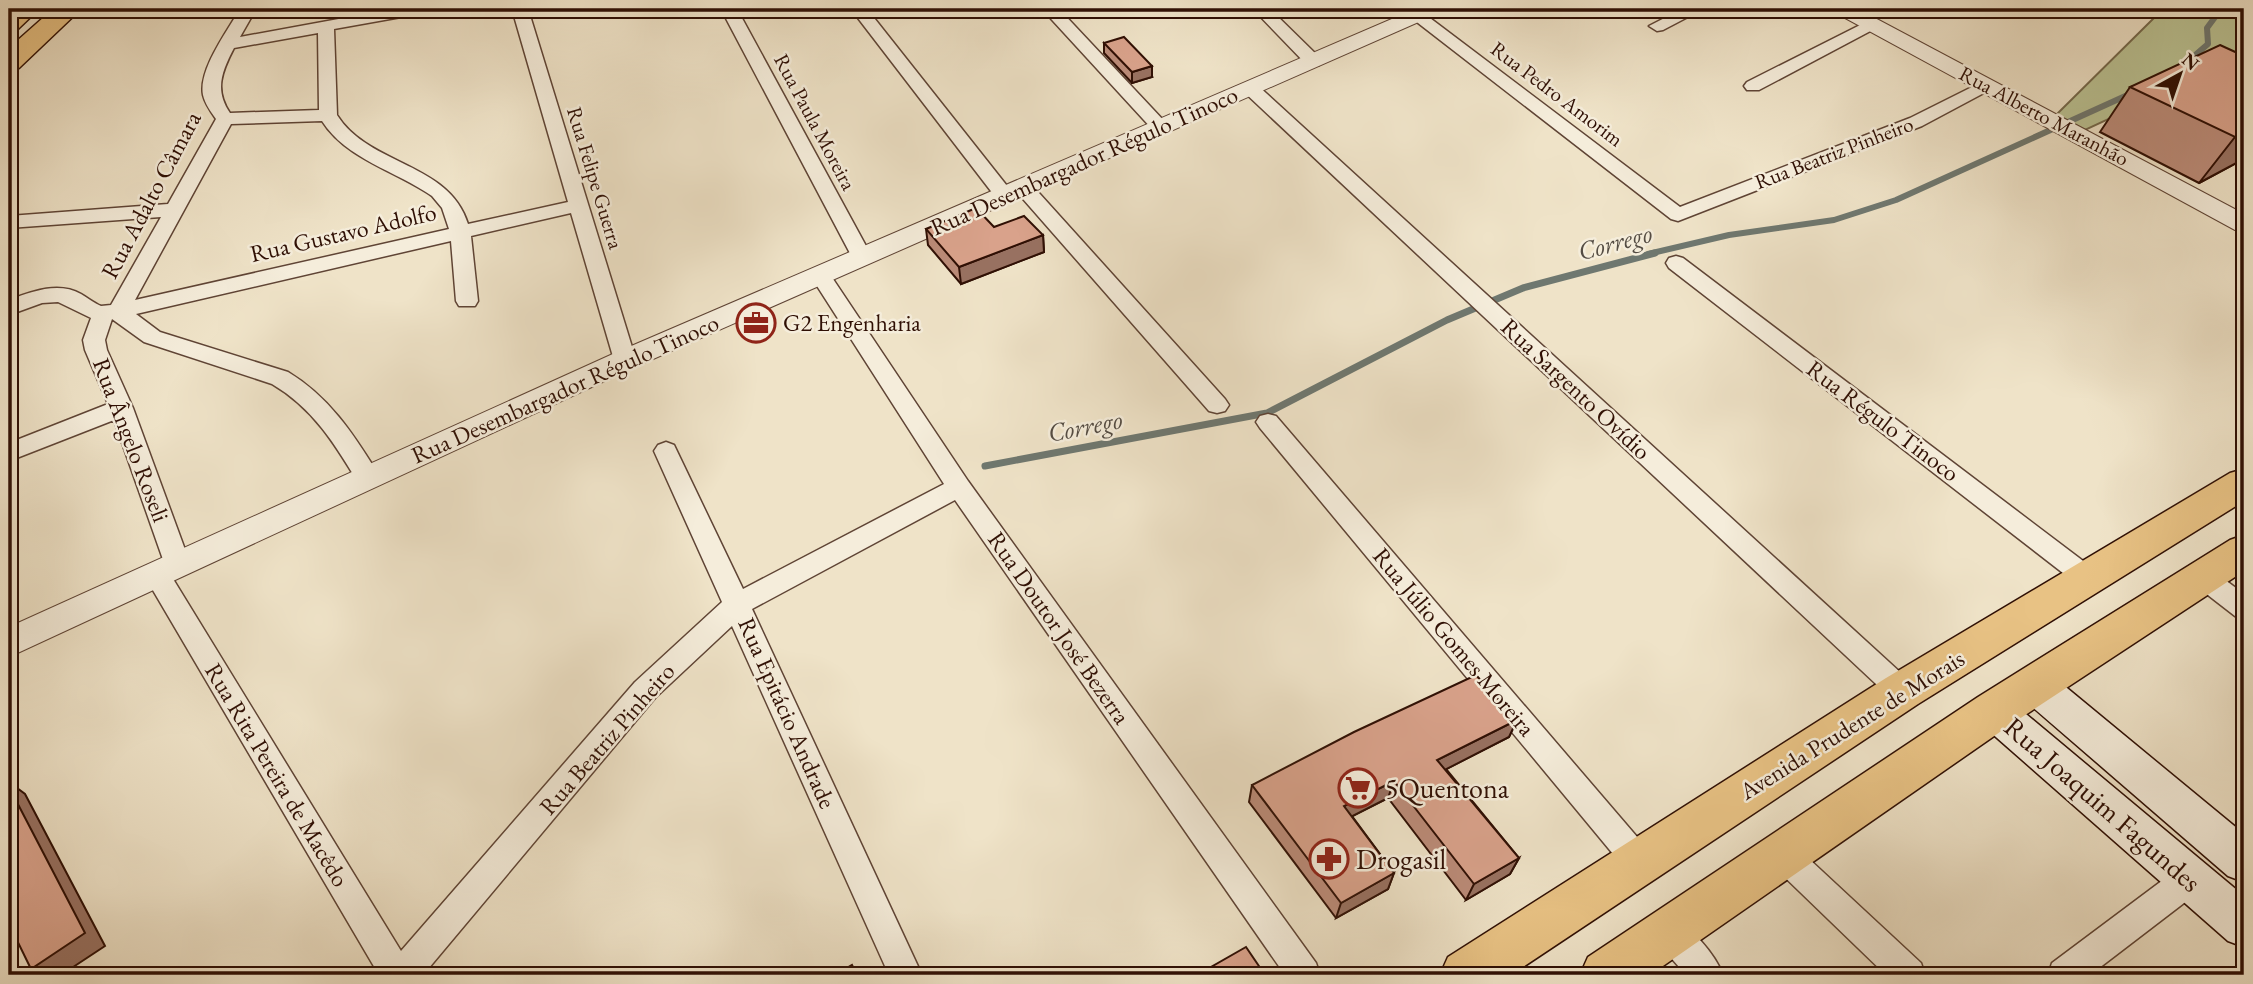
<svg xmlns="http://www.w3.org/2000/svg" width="2253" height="984" font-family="'EB Garamond',serif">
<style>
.green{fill:#bbc394;stroke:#75694c;stroke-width:2}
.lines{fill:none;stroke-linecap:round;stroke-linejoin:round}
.stream-far1{stroke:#6f7870;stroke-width:6}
.stream{stroke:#6f7870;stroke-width:7}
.minor-casing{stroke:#5f4435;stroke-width:3}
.tertiary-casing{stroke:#5f4435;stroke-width:2}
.secondary-casing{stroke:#2f0f04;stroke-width:3}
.primary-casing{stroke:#2f0f04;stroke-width:3}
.minor{fill:#f5eddb;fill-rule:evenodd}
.tertiary{fill:#f5eddb;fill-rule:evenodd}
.secondary{fill:#f5eddb;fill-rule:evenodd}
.primary{fill:#e8c284;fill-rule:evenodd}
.wall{fill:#bb8b78;stroke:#2f0f04;stroke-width:2}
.shaded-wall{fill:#987161;stroke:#2f0f04;stroke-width:2}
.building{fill:#d9a28b;stroke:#2f0f04;stroke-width:2}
.labels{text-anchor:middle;stroke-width:5;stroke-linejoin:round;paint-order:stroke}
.far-street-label{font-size:21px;fill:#2f0f04;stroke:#f5eddb}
.street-label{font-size:24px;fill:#2f0f04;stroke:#f5eddb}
.poi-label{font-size:24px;fill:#2f0f04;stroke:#f5eddb;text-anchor:start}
.water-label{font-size:26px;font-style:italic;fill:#544c43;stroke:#f5eddb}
.near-poi-label{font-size:28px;fill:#2f0f04;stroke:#f5eddb;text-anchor:start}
.near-street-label{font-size:28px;fill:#2f0f04;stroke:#f5eddb}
</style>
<rect width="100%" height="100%" fill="#efe3c8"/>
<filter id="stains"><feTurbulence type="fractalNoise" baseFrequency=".00286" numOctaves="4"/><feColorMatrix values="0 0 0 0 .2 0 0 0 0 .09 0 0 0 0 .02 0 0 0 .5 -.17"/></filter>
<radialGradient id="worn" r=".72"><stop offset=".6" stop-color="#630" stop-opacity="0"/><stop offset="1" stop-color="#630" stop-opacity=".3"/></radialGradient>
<path class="green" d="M2163 9H2244V52L2236 60 2085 130 2056 115Z"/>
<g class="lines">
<path class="stream-far1" d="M2186 63 2208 44 2207 28 2221 9
M1648 254 1729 235 1834 220 1896 200 2132 93"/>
<path class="stream" d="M985 466 1267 413 1447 320 1523 288 1655 253"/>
<g class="minor-casing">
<path id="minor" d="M240 9H256L240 37 393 9H426L418 14 334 29 337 115C369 166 449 162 468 224L568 202 512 9H528L636 360 633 365 625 368 617 365 614 360 571 213 471 236 478 301 475 306H459L456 301 451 241 136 314 160 332 288 372C329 397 352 432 377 472L380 478 377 484 368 487 359 484C335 444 313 408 272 384L144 342 112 319 105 340 107 350 133 408 191 566 187 573 178 576 170 574 401 951 635 682 722 602 654 451 658 445 666 442 674 445 743 589 944 484 810 275 813 270H827L968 481 1316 963 1320 975H1285L955 500 752 609 922 975H889L732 626 655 698 423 975H379L144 575 148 568 157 565 166 568 114 420 9 461V443L108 404 85 350 83 340 91 318 58 302 42 303 9 315V300C31 292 58 281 81 294 88 298 94 303 101 306L111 305 161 217 9 228V216L168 204 216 119C211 112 205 104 203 95 198 70 228 30 240 9ZM318 33 319 110 230 113C214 90 222 71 234 48ZM322 121C346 159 396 171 432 196L442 208 449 229 135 300 231 124Z
M721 9H737L872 257 869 262H855L852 257Z
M851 9H867L1011 191 1014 195 1011 199H997Z
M1042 9H1059L1166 123 1169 127 1166 131H1154Z
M1253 9H1270L1319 57 1322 61 1319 65H1307Z
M1400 9H1418L1680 207 1910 118 1982 82 1988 81 1997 86 1922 126 1678 221 1671 219Z
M1682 9H1703L1663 30 1657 31 1649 26Z
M1872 19 1878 21 1880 24 1878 27 1759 90H1747L1744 86 1747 82Z
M1250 83 1256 84 1912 683 1916 691 1912 699 1902 703 1892 699 1244 92 1241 88Z
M1023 181 1030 183 1225 399 1229 405 1225 411 1217 413 1209 411 1016 191 1013 187 1016 183Z
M1676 256 1683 258 2099 573 2103 580 2099 587 2090 590 2081 587 1669 268 1666 263 1669 258Z
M1268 414 1276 416 1650 852 1654 862 1650 872 1639 877 1628 872 1260 428 1256 422 1260 416Z
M2204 568 2213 571 2244 594V619L2235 616 2195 585 2191 578 2195 571Z
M1783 840 1794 845 1921 963 1925 975H1886L1772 865 1768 855 1772 845Z
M2190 864 2201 868 2206 879 2201 890 2090 975H2048L2052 963 2179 868Z
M1670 917C1691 926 1715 954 1723 975H1686L1659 944 1654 933 1659 922Z"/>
</g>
<g class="tertiary-casing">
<path id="tertiary" d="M1415 9H1442L1439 13 635 367 9 657V627L615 353Z
M1833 9H1858L2244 214V232L2235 230 1836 13Z"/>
</g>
<g class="secondary-casing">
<path id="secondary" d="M2036 669 2050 674 2244 834V882L2228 876 2022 698 2016 686 2022 674Z
M1994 693 2008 699 2244 896V947L2228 941 1980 723 1974 711 1980 699Z"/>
</g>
<g class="primary-casing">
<path id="primary" d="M11 9H39L18 29 9 32V11Z
M53 9H81L19 68 9 70V48Z
M2244 469V501L1918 704 1511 975H1440L1448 957 1886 678 2230 473Z
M2244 535V571L2010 725 1650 975H1580L1588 957 1978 697 2230 540Z"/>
</g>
<use href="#minor" class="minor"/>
<use href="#tertiary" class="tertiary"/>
<use href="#secondary" class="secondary"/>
<use href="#primary" class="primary"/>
</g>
<path class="wall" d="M2097 9H2121L2112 16Z
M1104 43 1152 77 1132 83 1104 53Z
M2244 56V159L2199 183 2100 132 2130 87Z
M994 227 1043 235 1044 252 961 284 928 245 926 229Z
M1517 720 1509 737 1446 769 1519 858 1510 874 1466 900 1388 798 1352 816 1394 873 1388 889 1336 918 1249 802 1252 785Z"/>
<path class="shaded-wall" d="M1152 66V77L1132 83V72Z
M2244 132V159L2199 183 2235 137Z
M1043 235 1044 252 961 284 959 267Z
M1517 720 1509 737 1431 777 1437 760Z
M1394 781 1388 798 1339 823 1344 806Z
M9 782 25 794 105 946 61 975H42L31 969Z
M1519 858 1510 874 1466 900 1474 884Z
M1394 873 1388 889 1336 918 1341 903Z"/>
<path class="building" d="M1124 37 1152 66 1132 72 1104 43Z
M2220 45 2244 56V132L2235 137 2130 87Z
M976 208 994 227 1024 216 1043 235 959 267 926 229Z
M1476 675 1517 720 1437 760 1519 858 1474 884 1394 781 1344 806 1394 873 1341 903 1252 785 1354 732Z
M9 787 85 933 31 969 9 924Z
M1246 947 1265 975H1197Z
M852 965 857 975H835Z"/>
<defs>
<g id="office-ring" transform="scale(2.0125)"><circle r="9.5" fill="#f5eddb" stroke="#8f2418" stroke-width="1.5"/><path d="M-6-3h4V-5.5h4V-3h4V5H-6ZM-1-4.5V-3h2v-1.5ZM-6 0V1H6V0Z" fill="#8f2418"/></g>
<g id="supermarket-ring" transform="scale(2.0125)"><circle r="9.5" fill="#f5eddb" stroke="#8f2418" stroke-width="1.5"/><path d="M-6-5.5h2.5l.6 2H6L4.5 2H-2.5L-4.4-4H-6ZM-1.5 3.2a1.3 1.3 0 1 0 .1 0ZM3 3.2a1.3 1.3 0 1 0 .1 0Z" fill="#8f2418"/></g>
<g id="pharmacy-ring" transform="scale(2.0125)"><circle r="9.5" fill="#f5eddb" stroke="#8f2418" stroke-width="1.5"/><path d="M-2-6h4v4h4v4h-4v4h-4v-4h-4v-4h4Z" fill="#8f2418"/></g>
</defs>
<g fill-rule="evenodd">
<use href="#office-ring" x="756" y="323"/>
<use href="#supermarket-ring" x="1358" y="788"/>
<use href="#pharmacy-ring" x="1329" y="859"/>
</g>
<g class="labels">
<g class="far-street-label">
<text transform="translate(1557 94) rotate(37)" y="7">Rua Pedro Amorim</text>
<text transform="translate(2044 116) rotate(28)" y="7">Rua Alberto Maranhão</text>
<text transform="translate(815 122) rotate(62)" y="7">Rua Paula Moreira</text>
<text transform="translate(1834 153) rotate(-21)" y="7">Rua Beatriz Pinheiro</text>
<text transform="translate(595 178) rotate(73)" y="7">Rua Felipe Guerra</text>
</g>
<g class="street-label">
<text transform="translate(1084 161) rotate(-24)" y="8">Rua Desembargador Régulo Tinoco</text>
<text transform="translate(151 195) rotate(-62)" y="8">Rua Adalto Câmara</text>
<text transform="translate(343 233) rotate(-13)" y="8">Rua Gustavo Adolfo</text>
<text transform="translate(565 389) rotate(-24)" y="8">Rua Desembargador Régulo Tinoco</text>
<text transform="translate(1576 389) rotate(43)" y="8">Rua Sargento Ovídio</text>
<text transform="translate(1883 421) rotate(37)" y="8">Rua Régulo Tinoco</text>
<text transform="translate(131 440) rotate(69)" y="8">Rua Ângelo Roseli</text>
<text transform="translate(1059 628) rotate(55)" y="8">Rua Doutor José Bezerra</text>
<text transform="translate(1454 642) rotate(50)" y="8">Rua Júlio Gomes Moreira</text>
<text transform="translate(787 713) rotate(66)" y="8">Rua Epitácio Andrade</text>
<text transform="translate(1852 725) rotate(-32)" y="8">Avenida Prudente de Morais</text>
<text transform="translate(607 739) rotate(-49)" y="8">Rua Beatriz Pinheiro</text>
<text transform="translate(277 775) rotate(59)" y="8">Rua Rita Pereira de Macêdo</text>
</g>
<g class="poi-label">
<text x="783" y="331">G2 Engenharia</text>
</g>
<g class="water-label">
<text transform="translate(1615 242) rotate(-15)" y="9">Corrego</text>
<text transform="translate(1085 426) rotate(-11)" y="9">Corrego</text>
</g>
<g class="near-poi-label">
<text x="1385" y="798">5Quentona</text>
<text x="1356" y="869">Drogasil</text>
</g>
<g class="near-street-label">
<text transform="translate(2103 804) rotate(41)" y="10">Rua Joaquim Fagundes</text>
</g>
</g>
<rect width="2253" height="984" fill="none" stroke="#efe3c8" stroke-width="35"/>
<rect x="10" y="10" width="2232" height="963" fill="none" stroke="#2f0f04" stroke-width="3.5"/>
<rect x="18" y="18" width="2218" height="949" fill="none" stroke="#2f0f04" stroke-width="2"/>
<g transform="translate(2180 74) rotate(40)" stroke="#f5eddb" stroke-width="5" paint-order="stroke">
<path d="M0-5L12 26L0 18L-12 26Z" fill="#2f0f04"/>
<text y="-10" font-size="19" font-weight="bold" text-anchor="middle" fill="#2f0f04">N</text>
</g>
<rect width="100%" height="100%" filter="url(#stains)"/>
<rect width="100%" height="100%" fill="url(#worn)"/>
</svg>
